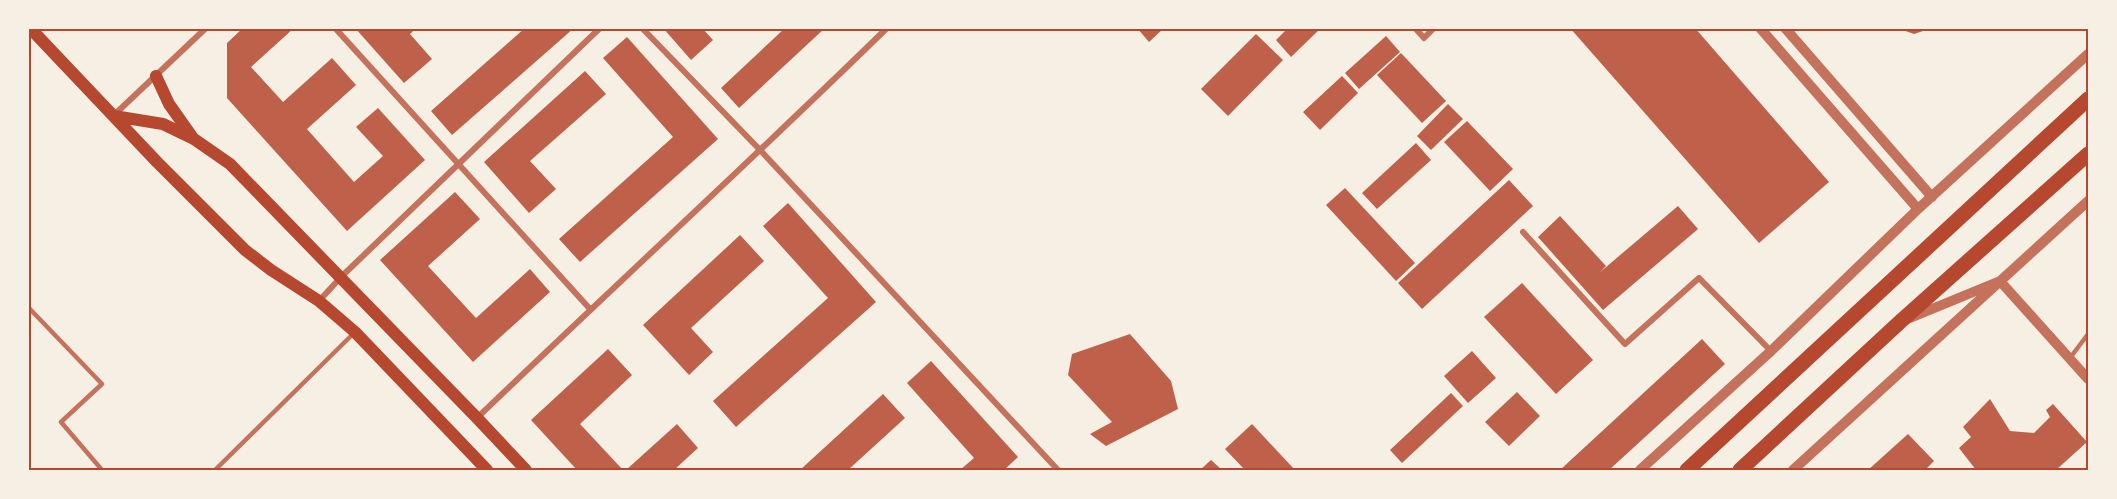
<svg xmlns="http://www.w3.org/2000/svg" width="2117" height="499" font-family="'Golos Text',sans-serif">
<style>
.building{fill:#bf614a}
.lines{fill:none;stroke-linecap:round;stroke-linejoin:round}
.service{stroke:#c5725c;stroke-width:4.5}
.minor{stroke:#c5725c;stroke-width:6}
.tertiary{stroke:#c5725c;stroke-width:10}
.secondary{stroke:#b5482f;stroke-width:12}
.primary{stroke:#b5482f;stroke-width:15}
.neatline{fill:none;stroke:#b5482f;stroke-width:2}
</style>
<rect width="100%" height="100%" fill="#f6efe4"/>
<path class="building" d="M243 28H294L251 67 283 102 332 58 356 85 307 129 354 182 383 156 356 127 378 108 425 160 347 231 227 98V43Z
M355 28H416L410 34 432 59 404 83Z
M525 28H574L452 135 431 111Z
M663 28H702L713 40 691 60Z
M785 28H825L739 108 721 88Z
M1137 28H1164L1149 42Z
M1288 28H1321L1291 57 1276 40Z
M1570 28H1695L1829 182 1759 243Z
M1897 28H1929V29L1914 34Z
M1256 34 1283 60 1228 116 1201 89Z
M1386 36 1400 52 1359 89 1345 73Z
M627 37 718 139 580 262 559 239 673 137 603 58Z
M1401 53 1446 101 1422 123 1377 75Z
M585 71 606 94 530 161 556 189 529 213 484 162Z
M1342 76 1358 93 1320 130 1303 112Z
M1448 104 1463 119 1431 150 1417 136Z
M1467 121 1513 169 1490 191 1444 142Z
M1416 143 1431 160 1377 209 1362 193Z
M1509 180 1533 206 1422 309 1398 283Z
M1345 188 1415 263 1396 281 1326 205Z
M455 192 480 219 428 266 476 318 530 269 550 292 473 362 380 260Z
M788 203 876 302 736 427 713 401 828 298 763 226Z
M1678 206 1698 229 1603 310 1538 237 1560 216 1606 266 1599 273Z
M740 235 764 261 691 328 713 352 689 375 643 325Z
M1522 283 1593 360 1556 394 1484 317Z
M1130 334 1171 381 1178 409 1106 446 1090 434 1112 422 1068 375 1072 354Z
M1702 339 1725 364 1609 470H1560Z
M608 349 632 375 580 424 623 470H577L531 420Z
M1472 351 1496 378 1468 403 1444 376Z
M931 361 1018 457 1004 470H960L974 458 907 383Z
M1517 392 1540 416 1509 446 1485 422Z
M1451 393 1463 406 1402 463 1390 450Z
M883 394 905 418 848 470H800Z
M1990 399 2010 431 2034 433 2050 417 2046 410 2053 404 2087 442 2056 470H1976L1959 448 1971 437 1963 427Z
M677 424 698 448 674 470H626Z
M1252 424 1295 470H1245L1225 449Z
M1908 434 1934 461 1925 470H1868Z
M1211 460 1222 470H1200Z"/>
<g class="lines">
<path class="service" d="M28 307 102 384 61 422 102 470
M2070 358 2088 334
M215 470 354 333"/>
<path class="minor" d="M335 28 590 309
M642 28 761 151 1058 470
M1415 28 1424 38 1434 28
M114 115 206 28
M1523 232 1625 344 1699 278 1771 351
M319 301 341 277 600 28
M477 418C613 287 752 160 887 28"/>
<path class="tertiary" d="M1760 28 1918 209
M1785 28 1932 197
M1910 318 2000 281 2088 379
M1640 470 1771 351 1918 209 2088 54
M1793 470 2088 201"/>
<path class="secondary" d="M30 28 157 162 245 250 271 270 319 301 355 332 487 470
M156 76 169 104 193 138
M114 116 163 124 194 139 230 164 477 418 526 470"/>
<path class="primary" d="M1687 470 2088 99
M1740 470 1901 321 2088 154"/>
</g>
<rect width="2117" height="499" fill="none" stroke="#f6efe4" stroke-width="60"/>
<rect x="30" y="30" width="2057" height="439" class="neatline"/>
</svg>
